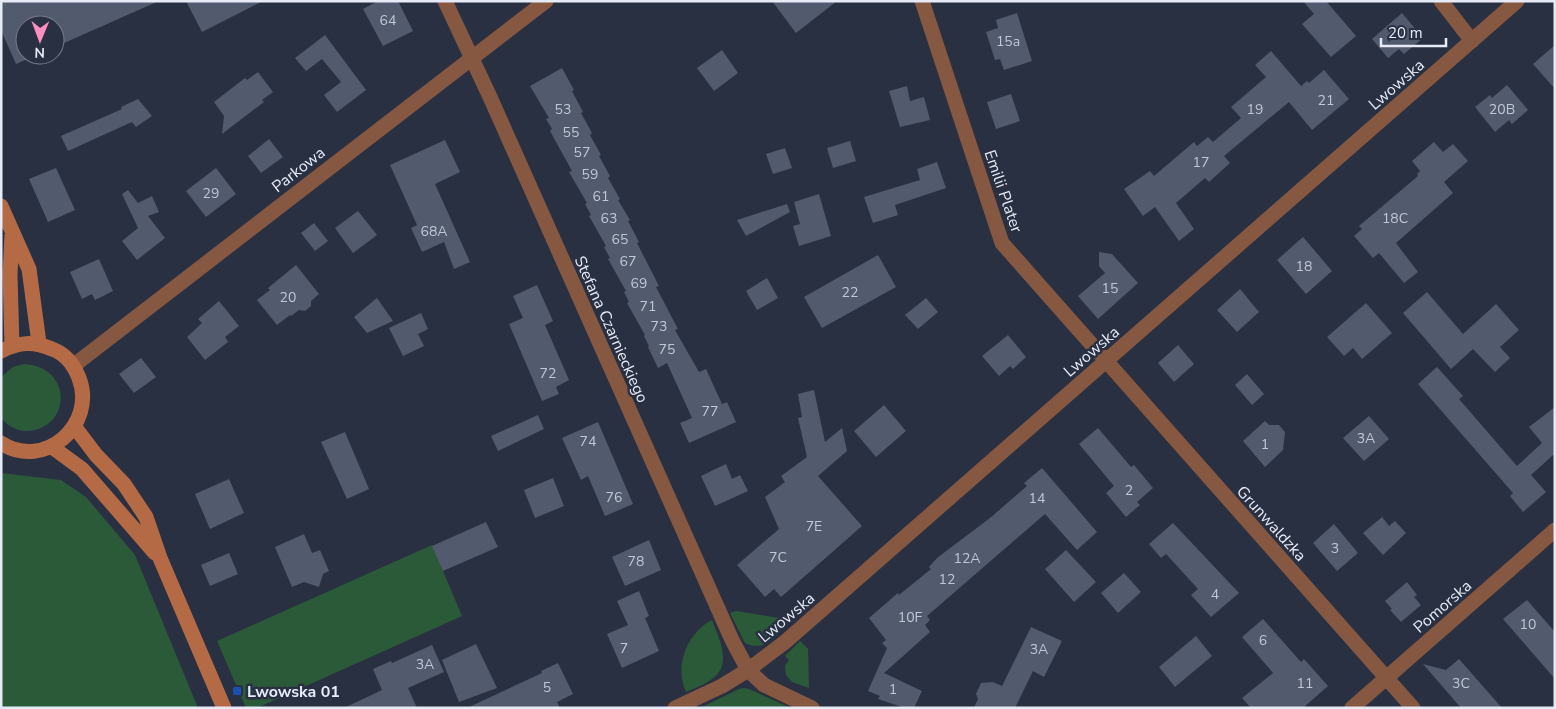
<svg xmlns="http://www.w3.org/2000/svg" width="1556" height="709" font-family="'Nunito Sans',sans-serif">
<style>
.green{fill:#2a5a38}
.building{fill:#525a6e}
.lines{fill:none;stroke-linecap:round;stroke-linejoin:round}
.street{stroke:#865741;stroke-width:15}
.secondary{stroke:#b56a46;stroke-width:15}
.transit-dot{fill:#1a4fb4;stroke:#293042;stroke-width:2}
.labels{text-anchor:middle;stroke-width:5;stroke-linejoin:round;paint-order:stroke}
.number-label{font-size:14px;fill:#c1c7d5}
.street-label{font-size:16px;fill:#e6ebf7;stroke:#293042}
.poi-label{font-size:16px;font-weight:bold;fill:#e6ebf7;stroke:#293042;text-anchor:start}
</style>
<rect width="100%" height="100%" fill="#293042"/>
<path class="green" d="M24 364C76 367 70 433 24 431 15 430 7 425 1 418V377L13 367Z
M1 473 61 480 86 497 135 555 198 708H1Z
M432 545 462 616 257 708H246L217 641Z
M736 611 779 618 786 626C773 638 765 652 745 643L730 613Z
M712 620C719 639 733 664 712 679 705 685 694 688 686 692 674 666 687 633 712 620Z
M800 641 808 649 809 688 792 682 786 675 785 666 789 660 785 656Z
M744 688 749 689 791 708H700L739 689Z"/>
<path class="building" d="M1 1H159L55 47V25H25V55H37L16 64 1 30Z
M186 1H263L202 32Z
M378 1H398L413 31 383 46 363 9Z
M772 1H837L796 33Z
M1303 1H1326L1356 36 1331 57 1302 24 1314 14Z
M1017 13 1032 61 1004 70 1000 59 995 60 986 32 998 28 996 20Z
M1402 13 1423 38 1404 54 1399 49 1388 58 1372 39Z
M325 35 366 90 337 112 324 95 341 82 322 59 306 71 295 58Z
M1555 45V89L1533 64Z
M722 50 738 73 714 91 697 68Z
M1271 51 1301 86 1307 81 1309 83 1324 70 1349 99 1312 130 1289 102 1224 156 1230 163 1209 182 1205 178 1176 203 1194 229 1179 241 1155 207 1143 216 1124 189 1150 171 1154 176 1194 142 1197 146 1208 137 1213 142 1241 118 1231 107 1266 77 1255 65Z
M562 68 574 90 572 91 583 112 581 113 592 133 590 135 601 155 599 156 610 176 608 178 620 199 618 200 630 220 628 221 639 242 637 243 659 286 656 287 678 329 675 330 699 372 706 369 722 404 727 402 736 422 689 443 680 423 692 418 667 363 658 368 648 347 649 346 644 336 645 335 627 303 629 302 624 292 626 291 608 259 610 258 604 247 606 246 589 216 591 215 585 204 587 203 569 172 572 171 550 131 552 129 546 119 549 118 530 86Z
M258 72 273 92 262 100 264 102 222 134 224 116 214 102 245 78 247 80Z
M1507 85 1528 110 1512 124 1509 120 1495 132 1475 107 1490 95 1492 98Z
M907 86 910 101 924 97 930 120 900 127 889 91Z
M1011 94 1020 121 996 129 987 102Z
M138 99 152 116 136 127 132 122 68 151 61 136 122 109 121 107Z
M269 139 283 157 261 173 248 156Z
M445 140 460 172 435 184 470 262 454 269 444 242 422 252 411 228 417 225 390 165Z
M850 141 856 161 833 168 827 148Z
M1434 142 1443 152 1453 144 1468 161 1444 182 1453 193 1396 243 1418 272 1404 283 1379 253 1373 258 1354 236 1362 229 1359 226 1418 176 1417 174 1420 171 1412 161Z
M785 148 792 168 773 174 766 154Z
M937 162 946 188 895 205 898 215 873 223 864 197 920 180 917 169Z
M56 168 75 210 48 222 29 179Z
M216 168 236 194 206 217 186 191Z
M128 190 138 203 152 196 159 212 148 216 165 238 137 260 122 241 138 228 122 194Z
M819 194 831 236 799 246 793 226 800 224 794 202Z
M787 204 790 212 746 236 737 220Z
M358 211 377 235 353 253 335 228Z
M314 223 328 241 315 251 301 233Z
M1303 237 1332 271 1306 294 1277 260Z
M1099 252 1112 254 1138 283 1098 319 1078 296 1105 273 1099 266Z
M878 255 896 287 822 328 804 297Z
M99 259 113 291 95 300 92 294 82 299 70 272Z
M296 265 319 294 311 301V306L305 311 299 310 291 316 290 315 277 325 257 300 270 290 268 288Z
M767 278 778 298 757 310 746 291Z
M537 285 553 321 545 325 569 380 556 387 559 394 542 401 509 324 523 318 513 296Z
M1240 289 1259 312 1237 332 1217 310Z
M1427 292 1463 334 1496 304 1519 330 1500 347 1510 358 1495 372 1473 349 1451 369 1403 313Z
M377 298 393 321 367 333 354 317Z
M926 298 938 312 918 329 905 315Z
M219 301 239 326 225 337 228 342 205 360 187 337 202 323 198 319Z
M1366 303 1392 333 1362 359 1353 348 1344 356 1327 337Z
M421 313 428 329 418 334 424 346 403 356 389 328Z
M1008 335 1026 357 1013 369 1010 366 999 376 982 356Z
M1178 345 1194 364 1174 382 1158 363Z
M141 358 156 377 134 393 119 374Z
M1437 367 1463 396 1459 399 1517 466 1542 443 1529 427 1555 407V457L1553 455 1531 475 1546 492 1523 512 1510 496 1513 493 1418 384Z
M1247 374 1264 394 1252 405 1235 385Z
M814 390 825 442 842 428 847 451 818 476 862 526 781 597 774 589 765 597 737 565 779 529 765 497 785 482 781 476 807 457 798 418 802 417 798 394Z
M884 405 906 431 876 457 854 431Z
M538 415 544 429 498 451 491 436Z
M1369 416 1389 439 1364 461 1343 438Z
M1265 421 1269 425H1279L1285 432 1283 450 1265 467 1243 441Z
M598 422 633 504 605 516 588 476 581 480 562 438Z
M1098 428 1131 467 1134 465 1153 488 1137 502 1140 505 1126 517 1106 493 1114 486 1079 444Z
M345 432 369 489 347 499 321 442Z
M726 464 732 479 740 475 748 491 715 506 701 476Z
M1042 468 1097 532 1077 550 1045 514 927 616 930 620 925 625 930 632 884 673 922 691 914 708H905L878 699 880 696 868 691 887 648 882 643 886 640 869 618 898 593 899 595 931 569 929 567 937 558 990 518 1027 486 1024 483Z
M553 478 564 506 535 518 524 490Z
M229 479 244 513 210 529 195 494Z
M1382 517 1389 526 1395 521 1406 533 1383 555 1363 533Z
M486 522 498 547 443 571 432 546Z
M1173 523 1239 593 1211 617 1191 595 1198 589 1166 554 1161 558 1149 544Z
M1334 524 1358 553 1337 571 1313 543Z
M304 534 312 553 320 550 329 571 323 574 319 587 304 582 292 587 275 547Z
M649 540 661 570 625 586 612 557Z
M1066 550 1096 582 1074 602 1045 569Z
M229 553 238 574 210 586 201 565Z
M1124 573 1141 592 1118 613 1101 593Z
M1407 582 1417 595 1414 597 1421 605 1401 622 1390 610 1392 609 1385 601Z
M639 591 649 616 645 618 659 651 622 668 607 634 628 625 617 601Z
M1527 600 1555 632V679L1503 619Z
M1263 619 1301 662 1304 659 1328 686 1303 708H1251L1242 698 1273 673 1242 637Z
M1031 627 1062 641 1044 677 1033 671 1015 708H974L978 699 976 694 981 683 993 682 1002 686Z
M1196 636 1212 656 1175 687 1159 667Z
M476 644 497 688 459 702 442 660Z
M432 645 444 672 408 688 417 708H344L382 690 373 669 391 661 392 663Z
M1459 659 1502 708H1461L1423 664 1446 670Z
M558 663 573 694 557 702 560 708H467L542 673 541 671Z"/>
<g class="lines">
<path class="street" d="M445 1 490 97 732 640 748 670 764 685 812 708
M922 1 1002 243 1413 708
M1441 1 1472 41
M73 366 546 1
M675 708 722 686 748 670 785 642 1517 1
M1352 708 1555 530"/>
<path class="secondary" d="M1 206 29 269 39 343
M12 235 10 275 12 346
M1 351C19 342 33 341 52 349 66 354 74 365 79 378 97 425 44 471 1 443
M74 426 96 455 124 484 146 517 160 558 224 708
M52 447 82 469 155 553"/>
</g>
<rect class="transit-dot" x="232" y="686" width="10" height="10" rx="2.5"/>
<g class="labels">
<g class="number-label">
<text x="388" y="25">64</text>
<text x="1008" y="46">15a</text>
<text x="1326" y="105">21</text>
<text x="563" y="114">53</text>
<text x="1255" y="114">19</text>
<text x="1502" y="114">20B</text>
<text x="571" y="137">55</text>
<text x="582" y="157">57</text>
<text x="1201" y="167">17</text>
<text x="590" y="179">59</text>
<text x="211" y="198">29</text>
<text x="601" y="201">61</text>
<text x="609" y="223">63</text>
<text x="1395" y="223">18C</text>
<text x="434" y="236">68A</text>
<text x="620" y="244">65</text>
<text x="628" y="266">67</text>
<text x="1304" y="271">18</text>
<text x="639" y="288">69</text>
<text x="1110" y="293">15</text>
<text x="850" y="297">22</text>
<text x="288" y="302">20</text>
<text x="648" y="311">71</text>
<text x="659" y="331">73</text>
<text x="667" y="354">75</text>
<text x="548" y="378">72</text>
<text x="710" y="416">77</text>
<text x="1366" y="443">3A</text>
<text x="588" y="446">74</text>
<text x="1265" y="449">1</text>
<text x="1129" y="495">2</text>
<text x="614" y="502">76</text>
<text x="1037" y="503">14</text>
<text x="814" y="531">7E</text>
<text x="1335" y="553">3</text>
<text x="778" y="562">7C</text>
<text x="967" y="563">12A</text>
<text x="636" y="566">78</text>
<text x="947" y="584">12</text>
<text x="1215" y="599">4</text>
<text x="910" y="622">10F</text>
<text x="1528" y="629">10</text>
<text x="1263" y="645">6</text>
<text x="624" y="653">7</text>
<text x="1039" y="654">3A</text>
<text x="425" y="669">3A</text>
<text x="1305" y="688">11</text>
<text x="1461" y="688">3C</text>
<text x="547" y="692">5</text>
<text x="893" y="694">1</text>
</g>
<g class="street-label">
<text transform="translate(1396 84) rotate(-41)" y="6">Lwowska</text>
<text transform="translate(298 169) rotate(-38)" y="6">Parkowa</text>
<text transform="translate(1004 191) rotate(71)" y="6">Emilii Plater</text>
<text transform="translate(612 329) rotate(66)" y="6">Stefana Czarnieckiego</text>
<text transform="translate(1091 351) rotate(-41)" y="6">Lwowska</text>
<text transform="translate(1272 523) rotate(48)" y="6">Grunwaldzka</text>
<text transform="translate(1442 606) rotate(-41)" y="6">Pomorska</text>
<text transform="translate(786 617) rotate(-40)" y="6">Lwowska</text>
</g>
<g class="poi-label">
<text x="247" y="697">Lwowska 01</text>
</g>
</g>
<rect width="1556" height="709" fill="none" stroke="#e6ebf7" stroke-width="5"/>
<g transform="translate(40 40) rotate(181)"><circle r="24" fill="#293042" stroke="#757b8a"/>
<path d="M0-4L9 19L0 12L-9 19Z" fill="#fd8ebf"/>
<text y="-8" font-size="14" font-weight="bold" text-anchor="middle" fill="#e6ebf7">N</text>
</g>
<path d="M1381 38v8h65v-8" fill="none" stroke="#e6ebf7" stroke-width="2.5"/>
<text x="1388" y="38" font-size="15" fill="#e6ebf7" stroke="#293042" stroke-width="4" paint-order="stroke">20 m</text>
</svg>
